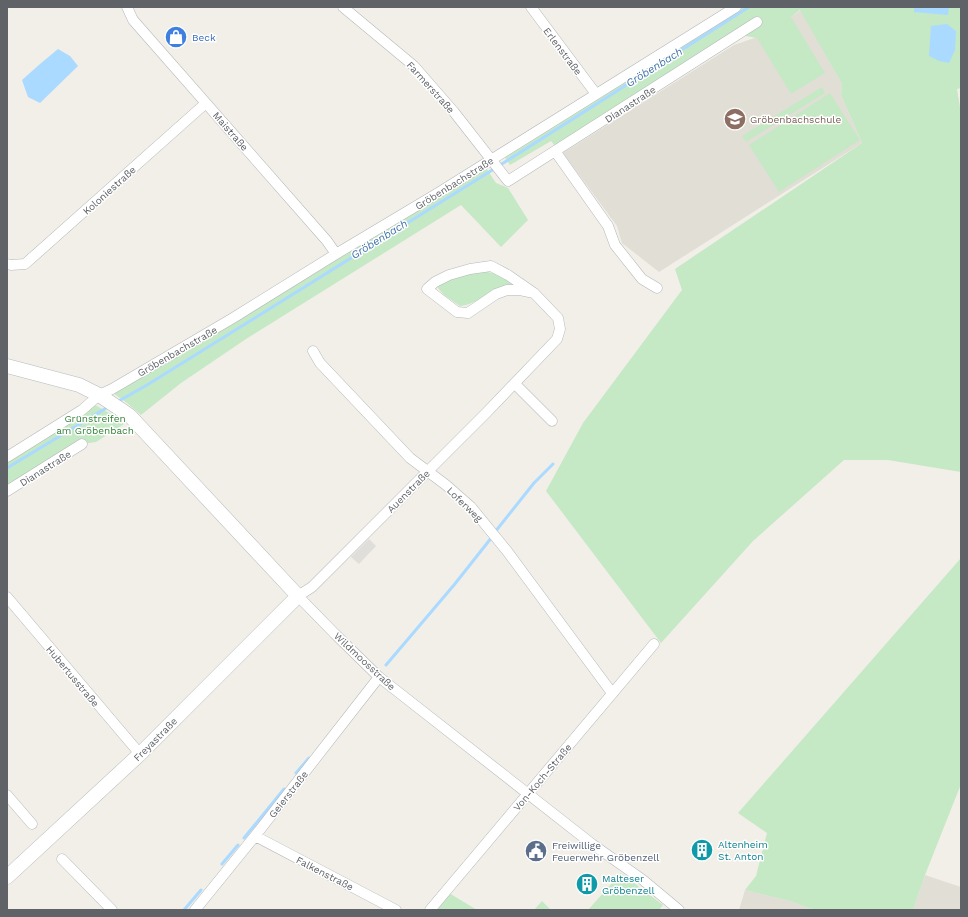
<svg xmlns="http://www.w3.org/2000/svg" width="968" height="917" font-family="'Work Sans',sans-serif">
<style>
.industrial{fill:#e0deda}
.education{fill:#e1ded6}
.green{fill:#c5e8c5}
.water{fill:#aadaff}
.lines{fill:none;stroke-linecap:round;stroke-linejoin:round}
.stream{stroke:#aadaff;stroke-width:3}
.street-casing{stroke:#b5b8bc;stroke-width:11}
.secondary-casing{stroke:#b6babf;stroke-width:15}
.street{stroke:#fff;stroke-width:10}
.secondary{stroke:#fff;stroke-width:14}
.labels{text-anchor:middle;stroke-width:3;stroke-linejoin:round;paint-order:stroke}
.shop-label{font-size:10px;fill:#366cbe;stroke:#fff;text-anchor:start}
.street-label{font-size:10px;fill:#5f6368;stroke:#fff}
.education-label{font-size:10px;fill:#785e54;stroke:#fff;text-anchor:start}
.park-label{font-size:10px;fill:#348238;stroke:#fff}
.culture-label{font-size:10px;fill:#0d838f;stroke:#fff;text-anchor:start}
.service-label{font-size:10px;fill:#4e5e75;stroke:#fff;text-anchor:start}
.water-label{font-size:11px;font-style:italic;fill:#4174aa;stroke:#fff}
</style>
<rect width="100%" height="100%" fill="#f1efe8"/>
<path class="industrial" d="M369 539 376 546 359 564 351 557Z"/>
<path class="education" d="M801 10 842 84 841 95 862 143 659 272 622 243 617 226 563 153 734 45 757 37 791 17Z
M925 875 961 887V910H913Z
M745 890 790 901 814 910H739Z"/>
<path class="green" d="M741 7H961V88L957 89 960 107 961 108V472L888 460H844L753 541 661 643 546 491 583 423 682 290 675 269 862 143 841 95 842 84 800 10 791 17 825 73 791 94 757 38 734 34 556 147 551 141 510 165 504 156Z
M822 87 825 93 746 142 742 136Z
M830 93 860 140 779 192 749 145Z
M486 168 496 183 508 188 528 220 501 247 461 205 246 339 181 383 141 415 127 403 113 393Z
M476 271C488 271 498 274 509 278L511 284C507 285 501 287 496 289 484 295 474 305 460 306L444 295 438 288 439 281Z
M95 405 118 418 124 424 96 442 82 444 7 487V460Z
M961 558V784L925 875 913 910H814L790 901 745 890 756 876 767 833 738 813Z
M621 873 663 905 659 910H588Z
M449 893 477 910H434Z
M542 901 551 910H534Z"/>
<path class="water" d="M914 7H949L948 15 914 12Z
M947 24 956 31 955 50 949 63 939 61 929 56 931 26Z
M58 49 70 56 78 66 40 103 28 97 22 80 40 64Z"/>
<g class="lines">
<path class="stream" d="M117 402 147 385 494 169 749 7
M7 468 108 407
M495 532 534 483 553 464
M386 665 454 585 492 537
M296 773 309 758
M244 838 284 789
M222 864 238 845
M184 910 201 890"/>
<g class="street-casing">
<path id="street" d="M127 7 133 20 327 241 336 254
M343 7 414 66 454 112 508 181 757 22
M531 7 596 94
M555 151 608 226 615 245 642 279 657 288
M7 264 11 265 25 264 206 103
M534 293 520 290H507L496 294 468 313 457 312 427 289 435 282 449 275 470 269 491 266 508 275 534 293 558 318 560 329 557 339 487 412 312 587 298 596 335 634 379 677 592 844 643 880 679 910
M313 351 320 363 410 458 446 485 471 507 507 551 612 693
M515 384 552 421
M7 457 82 410 99 395 112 389 233 318 336 254 438 193 736 7
M7 491 82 444
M7 597 140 754
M7 795 32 824
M255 836 396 910
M62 859 112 910
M195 910 255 836 379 677
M430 910 654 644"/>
</g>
<g class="secondary-casing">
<path id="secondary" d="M7 366 79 385 99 395 120 409 130 416 298 596 140 754 7 877"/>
</g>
<use href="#street" class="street"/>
<use href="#secondary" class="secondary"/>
</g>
<defs>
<g id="shop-disc" transform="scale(1.15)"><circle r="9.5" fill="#3f7fe0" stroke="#fff"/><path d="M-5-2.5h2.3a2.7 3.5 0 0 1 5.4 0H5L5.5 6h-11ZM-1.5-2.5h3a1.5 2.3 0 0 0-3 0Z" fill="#fff"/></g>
<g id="school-disc" transform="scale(1.15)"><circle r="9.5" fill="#8d6e63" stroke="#fff"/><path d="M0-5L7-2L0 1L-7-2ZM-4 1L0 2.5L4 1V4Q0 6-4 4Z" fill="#fff"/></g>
<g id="building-disc" transform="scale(1.15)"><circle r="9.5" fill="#0f9aa8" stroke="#fff"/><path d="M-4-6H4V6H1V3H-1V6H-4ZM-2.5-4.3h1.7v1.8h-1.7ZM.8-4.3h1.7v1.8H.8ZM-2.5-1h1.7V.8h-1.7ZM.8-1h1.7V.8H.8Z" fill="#fff"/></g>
<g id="civic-disc" transform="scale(1.15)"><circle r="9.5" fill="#5c6f8a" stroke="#fff"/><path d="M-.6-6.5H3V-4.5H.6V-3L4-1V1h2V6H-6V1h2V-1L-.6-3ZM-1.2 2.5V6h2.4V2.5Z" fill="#fff"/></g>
</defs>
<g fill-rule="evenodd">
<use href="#shop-disc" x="176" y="37"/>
<use href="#school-disc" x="735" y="119"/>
<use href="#building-disc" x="702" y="850"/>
<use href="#civic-disc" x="536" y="851"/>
<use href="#building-disc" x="587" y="884"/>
</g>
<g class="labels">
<g class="shop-label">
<text x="192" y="41">Beck</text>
</g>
<g class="street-label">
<text transform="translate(563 51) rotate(53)" y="4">Erlenstraße</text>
<text transform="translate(431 87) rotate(48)" y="4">Farmerstraße</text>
<text transform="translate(630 104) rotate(-33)" y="4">Dianastraße</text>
<text transform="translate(231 131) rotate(49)" y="4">Maistraße</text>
<text transform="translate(454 183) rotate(-32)" y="4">Gröbenbachstraße</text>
<text transform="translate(109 190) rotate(-42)" y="4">Koloniestraße</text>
<text transform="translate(177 351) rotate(-30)" y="4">Gröbenbachstraße</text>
<text transform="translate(45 468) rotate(-32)" y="4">Dianastraße</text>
<text transform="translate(408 491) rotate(-45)" y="4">Auenstraße</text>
<text transform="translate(465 504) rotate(44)" y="4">Loferweg</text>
<text transform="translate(365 661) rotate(43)" y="4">Wildmoosstraße</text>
<text transform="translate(73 676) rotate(50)" y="4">Hubertusstraße</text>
<text transform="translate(155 739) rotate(-45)" y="4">Freyastraße</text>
<text transform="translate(542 777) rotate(-50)" y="4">Von-Koch-Straße</text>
<text transform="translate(288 794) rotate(-52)" y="4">Geierstraße</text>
<text transform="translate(325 873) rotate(27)" y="4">Falkenstraße</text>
</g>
<g class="education-label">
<text x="750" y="123">Gröbenbachschule</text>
</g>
<g class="park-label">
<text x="95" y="422">Grünstreifen<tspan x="95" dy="12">am Gröbenbach</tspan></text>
</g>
<g class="culture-label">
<text x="718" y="848">Altenheim<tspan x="718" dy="12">St. Anton</tspan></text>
<text x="602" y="882">Malteser<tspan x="602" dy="12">Gröbenzell</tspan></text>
</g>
<g class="service-label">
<text x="552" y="849">Freiwillige<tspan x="552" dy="12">Feuerwehr Gröbenzell</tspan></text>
</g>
<g class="water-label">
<text transform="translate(654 67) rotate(-32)" y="4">Gröbenbach</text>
<text transform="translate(379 239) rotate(-32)" y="4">Gröbenbach</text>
</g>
</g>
<rect width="968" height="917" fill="none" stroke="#5f6368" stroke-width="16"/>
</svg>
